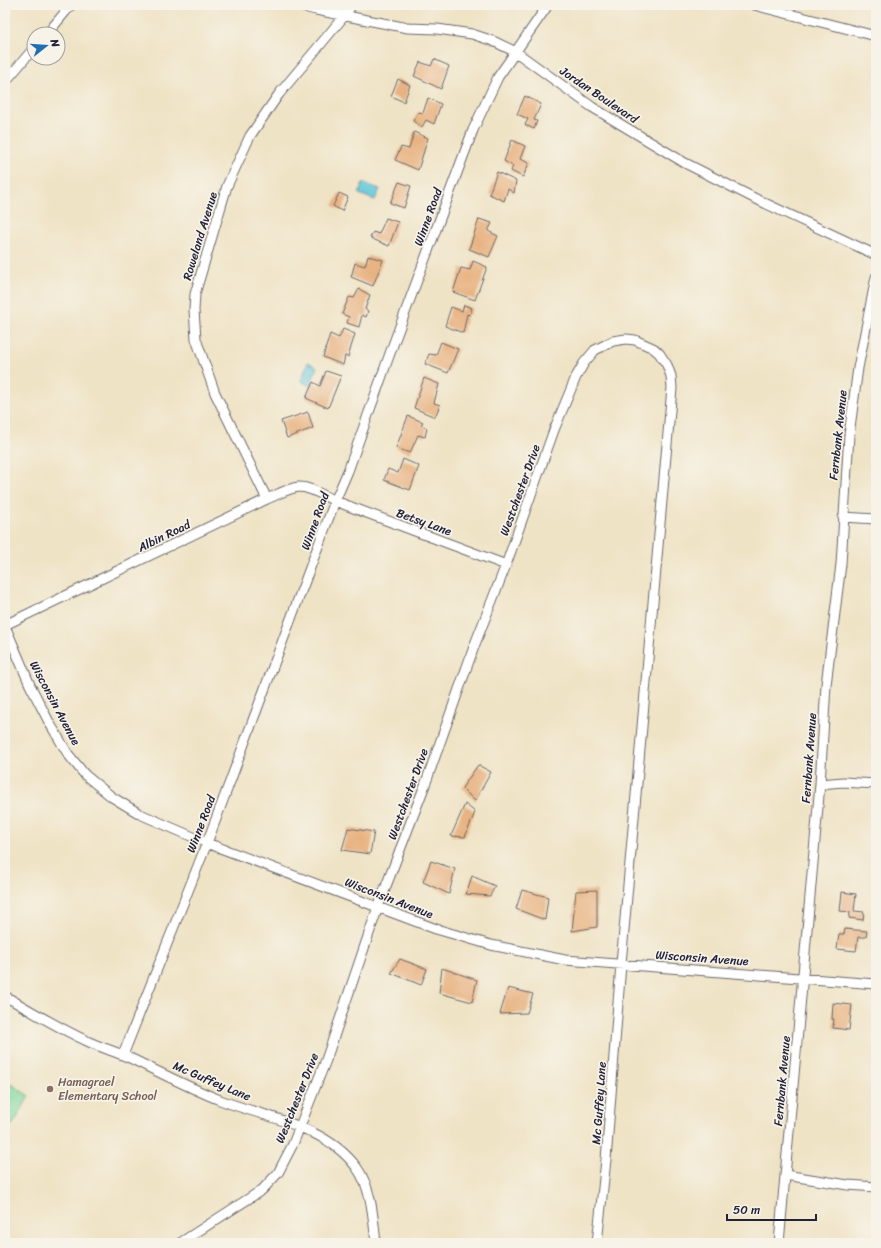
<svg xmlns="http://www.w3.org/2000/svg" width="881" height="1248" font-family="Sriracha,sans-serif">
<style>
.green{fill:#80d79b;stroke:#517c6b}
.water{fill:#5ec8d9;stroke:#40758a}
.building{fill:#e8b382}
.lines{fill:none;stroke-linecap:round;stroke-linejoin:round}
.minor-casing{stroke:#6a666b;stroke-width:11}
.minor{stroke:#fff;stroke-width:9}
.education-dot{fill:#8d6e63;stroke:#f7f3e8;stroke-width:1.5}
.labels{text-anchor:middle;stroke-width:3.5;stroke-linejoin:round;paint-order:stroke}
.street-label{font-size:12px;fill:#22223b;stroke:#f7f3e8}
.education-label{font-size:12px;fill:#785e54;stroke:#f7f3e8;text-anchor:start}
</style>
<rect width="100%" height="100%" fill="#f7f3e8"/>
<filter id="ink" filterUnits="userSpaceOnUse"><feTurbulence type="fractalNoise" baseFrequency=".025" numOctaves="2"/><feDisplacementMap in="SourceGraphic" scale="8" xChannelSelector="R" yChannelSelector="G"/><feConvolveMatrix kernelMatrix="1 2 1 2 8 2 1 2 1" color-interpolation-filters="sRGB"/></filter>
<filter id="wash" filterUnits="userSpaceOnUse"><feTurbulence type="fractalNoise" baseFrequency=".012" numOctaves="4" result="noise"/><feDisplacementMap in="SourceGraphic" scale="16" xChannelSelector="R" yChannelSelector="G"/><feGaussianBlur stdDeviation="0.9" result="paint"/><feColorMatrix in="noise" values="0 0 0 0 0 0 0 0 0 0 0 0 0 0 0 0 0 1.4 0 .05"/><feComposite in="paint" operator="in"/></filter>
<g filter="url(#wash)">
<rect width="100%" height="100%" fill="#efe3c5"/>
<path class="green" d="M5 1080 29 1096 16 1120 5 1133Z"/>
<path class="water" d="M363 183 380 189 375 200 359 194Z
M308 362 317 367 310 386 301 381Z"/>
<g id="blocks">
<path class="building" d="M434 59 449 66 441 89 414 76 420 62 431 66Z
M398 79 410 85 404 102 391 96Z
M525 96 541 104 534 120 537 121 534 129 525 125 528 119 517 114Z
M428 98 441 104 434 124 426 120 422 127 413 121 418 112 423 113Z
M414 132 428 138 418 170 395 160 401 147 409 149Z
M512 140 525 146 520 159 529 163 523 177 511 171 513 166 504 161Z
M497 172 516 181 514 193 508 189 504 201 489 194Z
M399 182 411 186 404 208 390 203Z
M339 193 348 197 342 211 333 206Z
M386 218 398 222 389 246 370 238 373 232 379 234Z
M479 219 492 223 488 231 498 236 489 257 469 249Z
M368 256 383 260 373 286 351 277 355 263 365 266Z
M473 261 487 267 475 300 453 292 461 268 470 270Z
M359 289 370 295 365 309 368 311 366 317 362 315 359 327 347 323 349 317 342 314 349 297 354 298Z
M464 305 472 308 470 315 467 314 463 333 445 326 451 307 462 311Z
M343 329 355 334 348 357 345 356 343 365 323 357 330 334 339 338Z
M441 342 458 349 448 373 425 364 429 354 436 355Z
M326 371 341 376 328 408 306 398 313 382 320 386Z
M424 378 439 384 434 403 440 405 435 417 414 408Z
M308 412 313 428 287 438 281 421Z
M408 416 423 422 421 425 427 428 425 437 418 435 410 453 396 448Z
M403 459 419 466 410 490 384 480 388 469 398 473Z
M478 765 491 772 475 801 462 788Z
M465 804 475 812 465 837 451 836Z
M348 828 374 832 370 854 342 850Z
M431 861 455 869 449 894 423 882Z
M472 876 495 886 490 896 466 894Z
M522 890 548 897 545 920 516 909Z
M597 890V927L572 931 576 891Z
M842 892 856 894 854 911 864 912 863 920 849 918 850 912 840 911Z
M845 929 867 931 866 937H858L856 951 837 949 839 934H844Z
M400 959 427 969 421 985 391 973Z
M442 968 477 980 472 1002 439 993Z
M508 988 533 994 527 1013 500 1014Z
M833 1003 852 1005 849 1030 833 1028 834 1019H832Z"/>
</g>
</g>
<g filter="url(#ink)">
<use href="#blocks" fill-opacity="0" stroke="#6a666b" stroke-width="1"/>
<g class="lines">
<g class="minor-casing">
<path id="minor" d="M295 5 316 10 408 28 437 29 472 34 493 41 516 52 592 107 685 163 756 199 876 255
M754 5 876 36
M47 34 71 5
M5 82 34 48
M267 499 215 393 196 339 194 310 195 294 227 186 250 136 279 94 345 15 352 5
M843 517 876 519
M5 625 267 499C277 495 288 488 299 487 311 487 324 496 335 501L506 565
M5 626 30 685 49 722 68 754 85 775 112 797 140 814 207 843 436 929 491 945 565 960 876 984
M820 784 843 782 876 784
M5 996C32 1012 59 1028 87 1041 102 1048 117 1052 132 1059 161 1073 190 1088 220 1100 266 1118 326 1125 357 1168 372 1189 373 1218 376 1243
M123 1055 207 843 335 501 348 471 393 345 473 130 498 77 548 5
M785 1175 848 1185 876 1187
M180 1243 262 1190 278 1173 293 1144 326 1060 378 907 425 785 475 644 506 565 554 430 576 377 584 363 595 350 613 341 626 339 635 340 653 348 659 353 667 365 671 376 672 388 621 964 606 1160 597 1243
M779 1243 820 784 826 685 841 564 849 435 858 368 876 277"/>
</g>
<use href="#minor" class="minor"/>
</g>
</g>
<circle class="education-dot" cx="50" cy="1089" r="4"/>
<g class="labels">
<g class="street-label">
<text transform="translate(599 95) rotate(34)" y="4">Jordan Boulevard</text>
<text transform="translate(428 217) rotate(-70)" y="4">Winne Road</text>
<text transform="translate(200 236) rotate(-73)" y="4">Roweland Avenue</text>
<text transform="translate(838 435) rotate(-84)" y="4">Fernbank Avenue</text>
<text transform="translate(520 490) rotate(-70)" y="4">Westchester Drive</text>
<text transform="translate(315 521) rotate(-70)" y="4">Winne Road</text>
<text transform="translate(424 522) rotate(20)" y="4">Betsy Lane</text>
<text transform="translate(164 536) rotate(-26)" y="4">Albin Road</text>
<text transform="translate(55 703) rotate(62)" y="4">Wisconsin Avenue</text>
<text transform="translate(809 758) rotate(-86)" y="4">Fernbank Avenue</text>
<text transform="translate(408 794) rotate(-70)" y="4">Westchester Drive</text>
<text transform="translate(201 824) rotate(-69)" y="4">Winne Road</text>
<text transform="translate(389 898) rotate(21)" y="4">Wisconsin Avenue</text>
<text transform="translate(702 958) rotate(4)" y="4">Wisconsin Avenue</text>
<text transform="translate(212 1081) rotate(23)" y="4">Mc Guffey Lane</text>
<text transform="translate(782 1081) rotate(-85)" y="4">Fernbank Avenue</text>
<text transform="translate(297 1098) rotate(-68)" y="4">Westchester Drive</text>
<text transform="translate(599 1103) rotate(-86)" y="4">Mc Guffey Lane</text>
</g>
<g class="education-label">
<text x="58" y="1086">Hamagrael<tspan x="58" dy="14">Elementary School</tspan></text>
</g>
</g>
<rect width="881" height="1248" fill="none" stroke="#f7f3e8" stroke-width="20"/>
<g transform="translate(46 46) rotate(73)"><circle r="19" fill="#f7f3e8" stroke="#a29fa3"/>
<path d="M0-3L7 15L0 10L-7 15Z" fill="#1f6fb2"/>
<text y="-6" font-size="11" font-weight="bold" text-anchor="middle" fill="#22223b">N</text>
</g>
<path d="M727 1214v6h89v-6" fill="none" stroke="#22223b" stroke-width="2"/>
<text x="733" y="1214" font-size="12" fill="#22223b" stroke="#f7f3e8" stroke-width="3" paint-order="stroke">50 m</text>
</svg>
